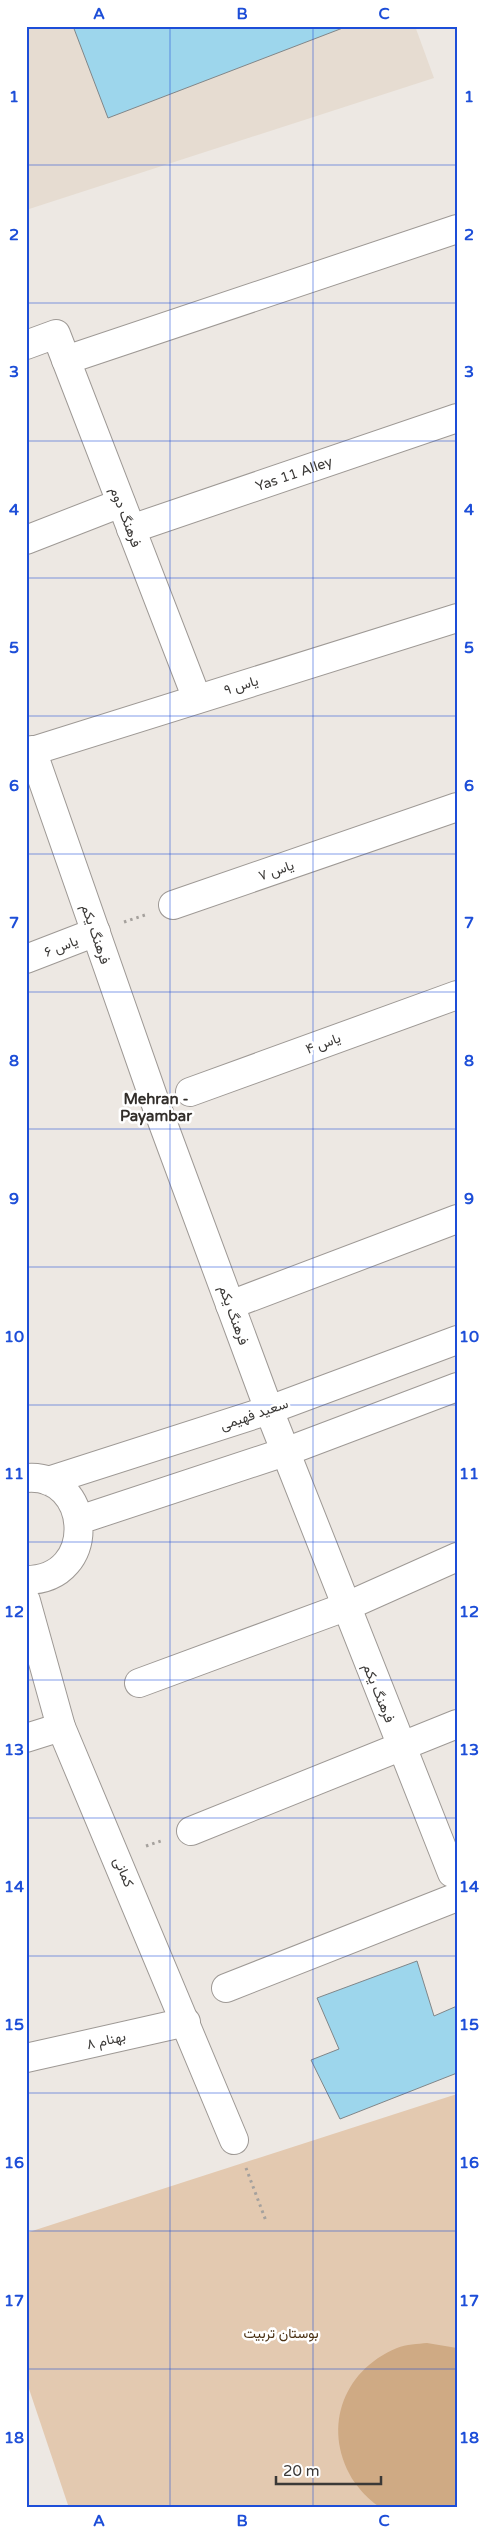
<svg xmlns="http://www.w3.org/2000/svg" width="483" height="2534" font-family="'Varela Round',Vazirmatn,sans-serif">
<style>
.built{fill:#e6dcd1}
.green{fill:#e3c9b0}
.water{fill:#cfaa84}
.building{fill:#9dd6ec;stroke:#808689}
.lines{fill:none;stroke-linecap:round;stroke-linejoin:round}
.minor-casing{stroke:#9e9995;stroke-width:30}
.major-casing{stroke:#9e9995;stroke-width:30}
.path{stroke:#a5a19d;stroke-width:3;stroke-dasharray:2.5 4;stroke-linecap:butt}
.minor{stroke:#fff;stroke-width:28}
.major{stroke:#fff;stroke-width:28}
.grid{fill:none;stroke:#1d4ed8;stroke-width:1;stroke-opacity:0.55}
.labels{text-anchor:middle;stroke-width:5;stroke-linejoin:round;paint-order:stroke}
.street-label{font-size:14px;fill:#3b3937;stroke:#fff}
.park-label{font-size:14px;fill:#4a3012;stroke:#fff}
.neighbourhood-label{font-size:15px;font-weight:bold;fill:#322e2a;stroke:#fff}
.neatline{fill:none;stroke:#1d4ed8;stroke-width:2}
.grid-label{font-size:16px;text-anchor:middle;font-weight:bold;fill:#1d4ed8}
</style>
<rect width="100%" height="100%" fill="#ede8e3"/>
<path class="built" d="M26 26H415L434 78 26 210Z"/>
<path class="green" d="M457 2094V2508H69L26 2380V2233Z"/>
<path class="water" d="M427 2343 457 2348V2508C436 2508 403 2511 384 2508 374 2506 361 2491 355 2483 321 2432 341 2371 397 2348 406 2344 418 2344 427 2343Z"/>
<path class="building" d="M73 26H348L108 118Z
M417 1961 434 2016 457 2006V2073L340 2119 311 2060 339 2049 317 1998Z"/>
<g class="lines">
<g class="minor-casing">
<g id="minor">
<path d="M26 345 56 334 197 699"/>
<path d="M66 360 457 229"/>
<path id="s1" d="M131 529 457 418"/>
<path d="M26 540 121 503"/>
<path d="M32 750 155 1102 269 1410 452 1873"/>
<path d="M26 753 457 618"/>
<path d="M173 905 457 807"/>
<path d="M26 959 96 932"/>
<path d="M190 1092 457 995"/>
<path d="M230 1305 457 1219"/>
<path d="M26 1601 61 1727 234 2140"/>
<path d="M139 1683 345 1607 457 1557"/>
<path d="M26 1738 61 1727"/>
<path d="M191 1831 457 1724"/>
<path d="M226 1988 457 1897"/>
<path d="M26 2058 186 2022"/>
</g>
</g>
<g class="major-casing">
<path id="major" d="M26 1478C92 1472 100 1580 26 1580
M48 1481 269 1410 457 1340
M79 1520 285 1452 457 1387"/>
</g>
<path class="path" d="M124 922 145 915
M146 1846 161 1841
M246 2168 266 2221"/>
<use href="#minor" class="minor"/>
<use href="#major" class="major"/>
</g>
<path class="grid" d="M170 26V2508M313 26V2508M26 165H457M26 303H457M26 441H457M26 578H457M26 716H457M26 854H457M26 992H457M26 1129H457M26 1267H457M26 1405H457M26 1542H457M26 1680H457M26 1818H457M26 1956H457M26 2093H457M26 2231H457M26 2369H457"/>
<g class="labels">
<g class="street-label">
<text dy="5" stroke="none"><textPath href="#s1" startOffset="172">Yas 11 Alley</textPath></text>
<text transform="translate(126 517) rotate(69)" y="5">فرهنگ دوم</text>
<text transform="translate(241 685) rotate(-17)" y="5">یاس ۹</text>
<text transform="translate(276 870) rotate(-19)" y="5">یاس ۷</text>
<text transform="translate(96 934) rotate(71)" y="5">فرهنگ یکم</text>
<text transform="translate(61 946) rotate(-21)" y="5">یاس ۶</text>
<text transform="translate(323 1043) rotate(-20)" y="5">یاس ۴</text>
<text transform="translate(234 1315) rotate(70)" y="5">فرهنگ یکم</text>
<text transform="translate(254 1414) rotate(-19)" y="5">سعید فهیمی</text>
<text transform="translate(379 1693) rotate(68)" y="5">فرهنگ یکم</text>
<text transform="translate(124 1872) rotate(67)" y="5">کمانی</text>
<text transform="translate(106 2040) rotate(-13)" y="5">بهنام ۸</text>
</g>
<g class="park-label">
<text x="281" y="2338">بوستان تربیت</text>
</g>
<g class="neighbourhood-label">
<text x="156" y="1104">Mehran -<tspan x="156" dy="17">Payambar</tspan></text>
</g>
</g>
<rect width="483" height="2534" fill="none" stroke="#ffffff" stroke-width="55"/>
<path d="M276 2476v8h105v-8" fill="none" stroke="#3b3937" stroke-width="2.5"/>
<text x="283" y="2476" font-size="15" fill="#3b3937" stroke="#ffffff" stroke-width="4" paint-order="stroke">20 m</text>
<rect x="28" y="28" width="428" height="2478" class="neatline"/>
<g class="grid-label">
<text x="99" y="19">A</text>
<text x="242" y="19">B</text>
<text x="384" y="19">C</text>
<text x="14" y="102">1</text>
<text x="469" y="102">1</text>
<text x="14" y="240">2</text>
<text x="469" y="240">2</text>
<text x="14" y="377">3</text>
<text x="469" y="377">3</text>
<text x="14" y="515">4</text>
<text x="469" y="515">4</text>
<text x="14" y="653">5</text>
<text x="469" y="653">5</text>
<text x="14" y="791">6</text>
<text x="469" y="791">6</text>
<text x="14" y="928">7</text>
<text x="469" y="928">7</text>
<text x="14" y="1066">8</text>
<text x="469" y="1066">8</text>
<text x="14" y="1204">9</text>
<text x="469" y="1204">9</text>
<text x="14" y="1342">10</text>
<text x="469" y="1342">10</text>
<text x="14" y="1479">11</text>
<text x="469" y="1479">11</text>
<text x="14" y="1617">12</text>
<text x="469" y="1617">12</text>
<text x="14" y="1755">13</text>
<text x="469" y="1755">13</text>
<text x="14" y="1892">14</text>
<text x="469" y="1892">14</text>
<text x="14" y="2030">15</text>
<text x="469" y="2030">15</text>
<text x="14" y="2168">16</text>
<text x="469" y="2168">16</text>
<text x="14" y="2306">17</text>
<text x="469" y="2306">17</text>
<text x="14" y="2443">18</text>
<text x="469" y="2443">18</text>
<text x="99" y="2526">A</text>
<text x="242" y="2526">B</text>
<text x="384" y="2526">C</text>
</g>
</svg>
